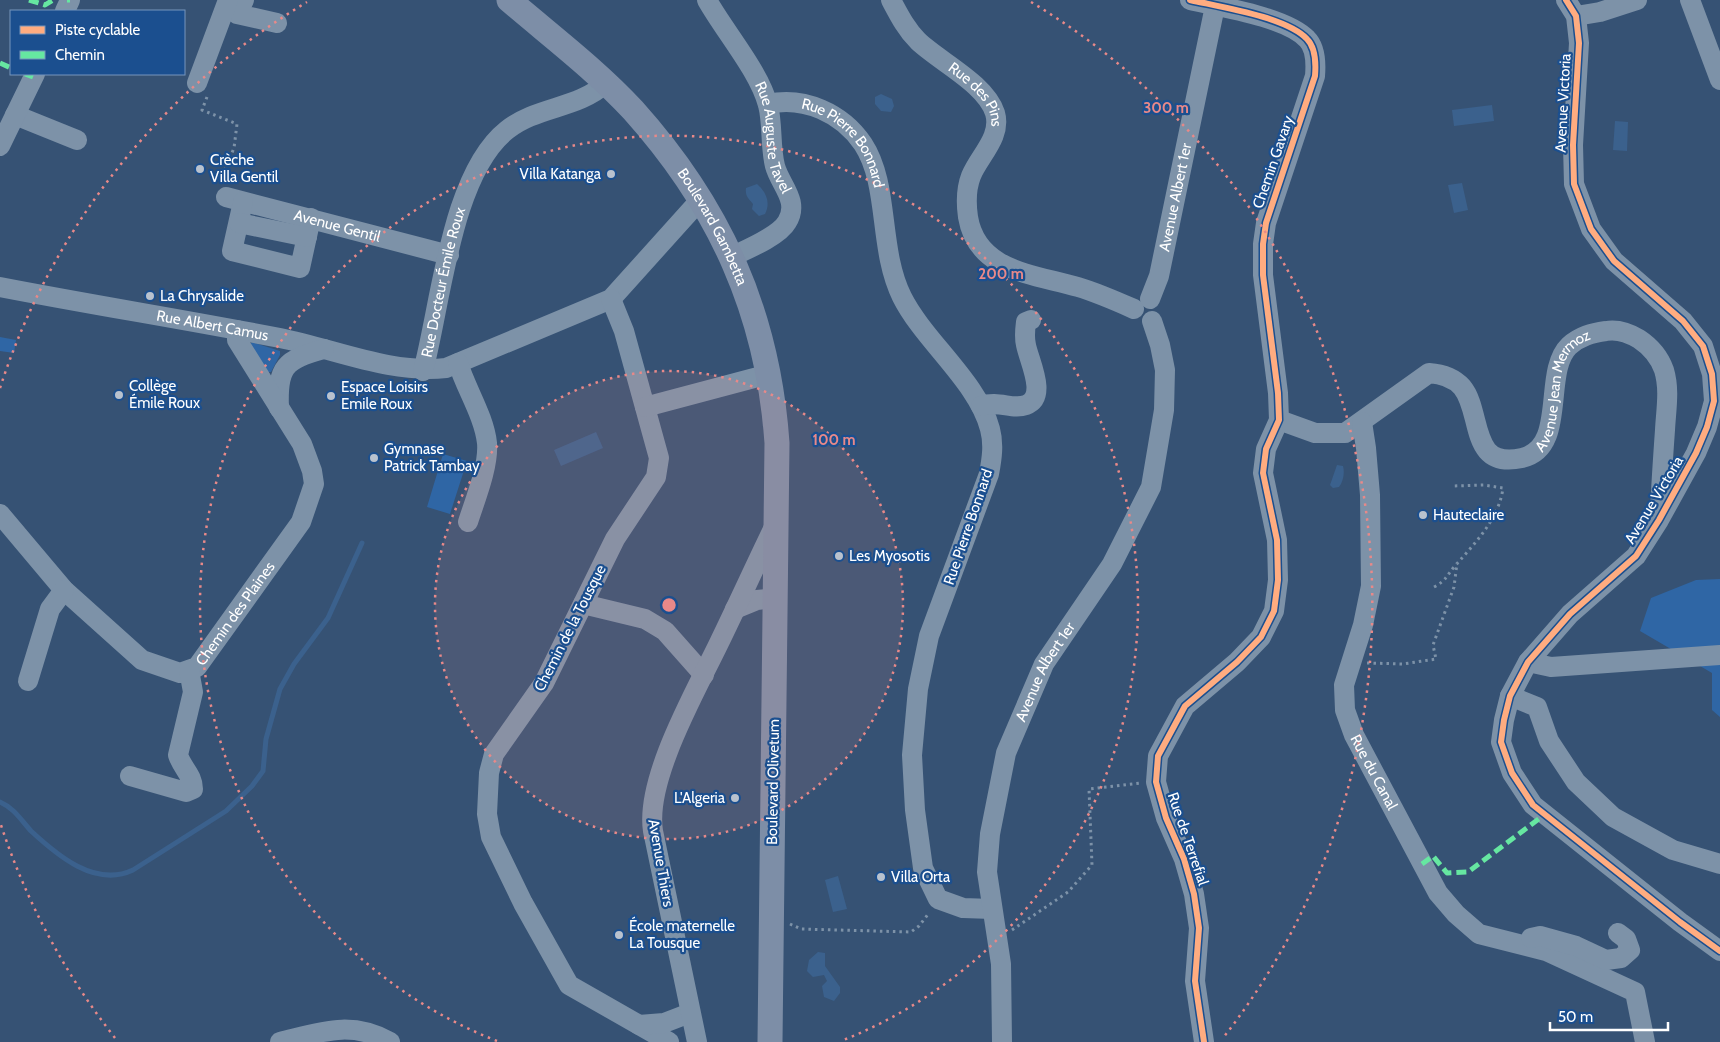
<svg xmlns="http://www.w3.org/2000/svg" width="1720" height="1042" font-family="Cabin,sans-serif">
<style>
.green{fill:#2f66a5}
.water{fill:#3b618d}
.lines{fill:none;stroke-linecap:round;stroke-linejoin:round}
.stream{stroke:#3b618d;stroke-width:5}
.path{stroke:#7d92a8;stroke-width:3;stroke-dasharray:2.5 4;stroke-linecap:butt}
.minor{stroke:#7d92a8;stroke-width:20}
.major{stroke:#7d8ea7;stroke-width:25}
.quiet{stroke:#66e7a1;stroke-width:5;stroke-dasharray:10 5;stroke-linecap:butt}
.cycleway-casing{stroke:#1b4f8f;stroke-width:9}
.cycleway{stroke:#ffac80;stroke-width:6}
.ring{fill:none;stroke:#e88989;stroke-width:2.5;stroke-dasharray:2.5 5}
.poi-dot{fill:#b9c2ce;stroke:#1b4f8f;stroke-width:2}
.labels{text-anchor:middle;stroke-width:4.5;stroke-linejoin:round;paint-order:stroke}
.street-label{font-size:15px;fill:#fff;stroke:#1b4f8f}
.poi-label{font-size:15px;fill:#fff;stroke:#1b4f8f;text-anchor:start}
.centre{fill:#e88989;stroke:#1b4f8f;stroke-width:2.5}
.ring-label{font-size:15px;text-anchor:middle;font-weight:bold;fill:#e88989;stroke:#1b4f8f;stroke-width:4.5;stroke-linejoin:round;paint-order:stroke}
</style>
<rect width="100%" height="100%" fill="#365274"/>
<path class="green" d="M0 337 16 340 14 353 0 351Z
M252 342 280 351V355L271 372H268L250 345Z
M443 454 467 461 450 514 427 507Z
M1720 579V717L1712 710V673L1640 631 1651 598 1696 580Z"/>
<path class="water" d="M881 94 892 99 894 106 891 112 881 111 875 104V97Z
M1492 105 1494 121 1454 126 1452 110Z
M1615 121 1628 122 1627 151 1613 150Z
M1462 183 1468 210 1454 213 1448 185Z
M757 184C766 192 771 202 765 214L759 216 752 209 753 204C748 198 745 196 746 188Z
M596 432 603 448 561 466 554 450Z
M1337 465 1343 466C1345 473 1343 482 1339 487L1333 488 1330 485Z
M838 876 847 909 833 912 825 880Z
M818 952 825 953V966L840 987V993L834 1001 824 997 822 986 827 981 824 975 813 977 807 971 809 960Z"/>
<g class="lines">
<path class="stream" d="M0 802C14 808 21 820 31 831 57 855 95 888 133 870L226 811 252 786 263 771 266 739 280 689 294 664 328 618 362 543"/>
<path class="path" d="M207 97 202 110 237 124 234 148 220 181
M1434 587C1447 580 1446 576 1455 566 1475 543 1499 519 1503 488L1484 485 1452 486
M1367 663 1403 664 1436 659 1433 645 1454 587 1457 563
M790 924 801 929 911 932 919 926 929 913
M1012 930 1068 892 1092 865 1089 789 1141 783"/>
<g class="minor">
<path d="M244 0 237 14 277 23"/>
<path id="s1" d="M707 0C725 32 759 71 768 105 773 125 770 146 775 166 780 185 800 201 787 222 779 236 748 249 733 256"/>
<path id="s2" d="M891 0C899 15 906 29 918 41 940 62 986 84 995 113 1002 137 979 156 971 176 966 189 966 203 968 217 977 272 1034 274 1078 287 1098 293 1116 301 1134 309"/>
<path d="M1190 0C1221 7 1286 17 1307 39 1316 48 1316 64 1315 76L1266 223 1263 244V275L1278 393 1279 420 1266 449 1263 473 1277 540 1278 580 1274 611 1261 637 1237 662 1185 706 1158 756 1156 782 1166 818 1184 859 1194 894 1199 928 1195 981 1204 1042"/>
<path d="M1566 0 1576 16 1579 43 1573 145 1574 184 1591 229 1614 261 1683 321 1703 346 1712 374 1714 401 1707 427 1696 453 1659 520 1636 556 1570 614 1528 662 1510 696 1504 720 1501 742 1512 773 1533 805 1680 922 1720 951"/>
<path d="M1690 0 1720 80"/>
<path d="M65 11 70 0"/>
<path d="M1576 16 1600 12 1637 0"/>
<path d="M197 83 228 0"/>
<path id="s3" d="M768 104C804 96 842 113 863 144 890 185 878 249 902 297 924 341 978 382 990 429 994 444 992 458 989 474L929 636 918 689 912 755 915 810 923 868 938 899 963 908 992 909"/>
<path d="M15 115 77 140"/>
<path d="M0 146 35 74"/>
<path id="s4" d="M226 197 449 255"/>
<path d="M243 202 232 251 300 268 311 218"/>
<path d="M239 223 307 237"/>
<path id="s5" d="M0 287C93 305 187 320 280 338 335 349 390 374 446 368L611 299 701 199"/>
<path d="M611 299 624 331 659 458 656 477 615 539 544 683 494 754 489 773 487 814 491 837 523 903 569 985 669 1042"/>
<path id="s6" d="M1150 299 1159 276 1215 6"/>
<path d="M458 363C466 389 484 416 487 443 489 466 475 500 468 522"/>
<path id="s7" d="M423 371C441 304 451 174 507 130 537 106 578 109 606 83"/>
<path d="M981 406C999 400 1012 410 1026 405 1048 397 1029 361 1026 345 1024 337 1025 330 1026 322L1031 320"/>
<path d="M645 407 769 374"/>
<path d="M279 408C277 366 285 360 324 349"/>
<path id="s8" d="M1279 420 1315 433H1345L1429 373C1442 374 1453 377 1462 387 1483 412 1468 470 1522 458 1568 448 1542 372 1569 346 1580 336 1592 333 1606 331 1617 329 1629 333 1639 339 1651 347 1659 356 1664 370 1670 390 1666 410 1665 430 1663 458 1661 486 1660 513"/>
<path id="s9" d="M1362 422 1366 448 1370 495 1371 586 1363 625 1344 685 1345 710 1354 735 1438 893 1456 914 1479 934 1546 951 1635 992 1645 1042"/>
<path id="s10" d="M0 514 64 590 142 660 180 673 197 667 301 522 314 484 312 471 302 444 237 340V330"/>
<path d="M583 604 645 619 665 631 704 675"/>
<path d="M735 609 757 600 775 598"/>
<path d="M1528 662 1551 667 1720 655"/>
<path d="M28 681 50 609 64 590"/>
<path d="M1510 696 1537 707 1549 741 1576 782 1613 817 1673 850 1720 864"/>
<path d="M130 776 186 792 193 789C193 775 182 768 178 755L193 692 189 670"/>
<path d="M1531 938 1540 936 1576 946 1606 960 1621 958 1630 950 1626 939 1618 933"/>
<path d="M639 1025 664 1023 690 1013"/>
<path d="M280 1042C321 1032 351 1020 390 1042"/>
<path d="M697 1042 653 831C645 779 696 691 719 643 738 604 756 564 775 525"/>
<path id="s11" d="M1002 1042 1001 964 987 872 990 834 1006 753 1044 664 1112 564 1151 487 1164 410 1165 370 1160 345 1152 321"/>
</g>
<path class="major" id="s12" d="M509 0C551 36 596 70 633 110 720 207 768 313 777 443L770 1042"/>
<path class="quiet" d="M29 0 45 5 53 0
M67 0H70
M0 63 11 68
M25 74 33 77
M1422 864 1433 856 1447 873 1468 872 1544 815"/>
<g class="cycleway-casing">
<path id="cycleway" d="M1190 0C1221 7 1286 17 1307 39 1316 48 1316 64 1315 76L1266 223 1263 244V275L1278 393 1279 420 1266 449 1263 473 1277 540 1278 580 1274 611 1261 637 1237 662 1185 706 1158 756 1156 782 1166 818 1184 859 1194 894 1199 928 1195 981 1204 1042
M1566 0 1576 16 1579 43 1573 145 1574 184 1591 229 1614 261 1683 321 1703 346 1712 374 1714 401 1707 427 1696 453 1659 520 1636 556 1570 614 1528 662 1510 696 1504 720 1501 742 1512 773 1533 805 1680 922 1720 951"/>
</g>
<use href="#cycleway" class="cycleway"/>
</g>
<circle cx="669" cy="605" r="234" fill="#e88989" fill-opacity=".12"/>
<g class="ring">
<circle cx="669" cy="605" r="234"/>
<path d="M497 1041A469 469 0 1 1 841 1041"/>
<path d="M115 1038A703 703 0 0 1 0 822M0 388A703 703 0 0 1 307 2M1031 2A703 703 0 0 1 1223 1038"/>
</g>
<g class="poi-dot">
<circle cx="200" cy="169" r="5"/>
<circle cx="611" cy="174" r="5"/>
<circle cx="150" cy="296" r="5"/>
<circle cx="119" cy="395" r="5"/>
<circle cx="331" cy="396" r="5"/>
<circle cx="374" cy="458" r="5"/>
<circle cx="1423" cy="515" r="5"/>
<circle cx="839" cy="556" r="5"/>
<circle cx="735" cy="798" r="5"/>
<circle cx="881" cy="877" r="5"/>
<circle cx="619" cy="935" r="5"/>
</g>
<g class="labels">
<g class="street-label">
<text dy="5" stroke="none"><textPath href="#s2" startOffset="130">Rue des Pins</textPath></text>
<text transform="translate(1563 103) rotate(-87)" y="5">Avenue Victoria</text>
<text dy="5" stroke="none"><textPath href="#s1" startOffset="155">Rue Auguste Tavel</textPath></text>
<text dy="5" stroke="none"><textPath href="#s3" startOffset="95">Rue Pierre Bonnard</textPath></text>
<text transform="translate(1273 162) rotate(-71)" y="5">Chemin Gavary</text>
<text dy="5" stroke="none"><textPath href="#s6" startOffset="105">Avenue Albert 1er</textPath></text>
<text dy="5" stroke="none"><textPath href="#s4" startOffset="115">Avenue Gentil</textPath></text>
<text dy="5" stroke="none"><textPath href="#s12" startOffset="308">Boulevard Gambetta</textPath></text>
<text dy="5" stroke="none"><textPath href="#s7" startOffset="91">Rue Docteur Émile Roux</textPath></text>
<text dy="5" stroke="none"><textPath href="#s5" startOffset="216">Rue Albert Camus</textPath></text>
<text dy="5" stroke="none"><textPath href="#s8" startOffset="400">Avenue Jean Mermoz</textPath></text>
<text transform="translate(1654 500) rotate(-59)" y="5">Avenue Victoria</text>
<text transform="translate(968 527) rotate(-71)" y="5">Rue Pierre Bonnard</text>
<text dy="5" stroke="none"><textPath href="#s10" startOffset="328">Chemin des Plaines</textPath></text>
<text transform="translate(570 628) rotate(-63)" y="5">Chemin de la Tousque</text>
<text dy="5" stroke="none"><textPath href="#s11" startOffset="382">Avenue Albert 1er</textPath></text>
<text dy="5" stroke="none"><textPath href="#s9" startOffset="361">Rue du Canal</textPath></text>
<text transform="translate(773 782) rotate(-89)" y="5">Boulevard Olivetum</text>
<text transform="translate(1188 839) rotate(71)" y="5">Rue de Terrefial</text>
<text transform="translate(661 863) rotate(80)" y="5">Avenue Thiers</text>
</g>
<g class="poi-label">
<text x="210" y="165">Crèche<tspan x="210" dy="17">Villa Gentil</tspan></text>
<text x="601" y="179" text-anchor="end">Villa Katanga</text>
<text x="160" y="301">La Chrysalide</text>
<text x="129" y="391">Collège<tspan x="129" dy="17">Émile Roux</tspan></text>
<text x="341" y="392">Espace Loisirs<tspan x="341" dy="17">Emile Roux</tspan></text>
<text x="384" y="454">Gymnase<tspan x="384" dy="17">Patrick Tambay</tspan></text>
<text x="1433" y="520">Hauteclaire</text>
<text x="849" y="561">Les Myosotis</text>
<text x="725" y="803" text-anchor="end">L'Algeria</text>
<text x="891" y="882">Villa Orta</text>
<text x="629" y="931">École maternelle<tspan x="629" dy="17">La Tousque</tspan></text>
</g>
</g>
<circle cx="669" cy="605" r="8" class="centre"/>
<g class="ring-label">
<text x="1166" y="113">300 m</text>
<text x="1001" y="279">200 m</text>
<text x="834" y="445">100 m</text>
</g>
<rect x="10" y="10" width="175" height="65" fill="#1b4f8f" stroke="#7695bc"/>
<rect x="20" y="26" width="25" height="8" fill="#ffac80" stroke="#7695bc"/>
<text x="55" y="35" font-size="15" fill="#ffffff">Piste cyclable</text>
<rect x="20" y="51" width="25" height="8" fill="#66e7a1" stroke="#7695bc"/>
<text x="55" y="60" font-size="15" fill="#ffffff">Chemin</text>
<path d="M1550 1022v8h118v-8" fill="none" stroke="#ffffff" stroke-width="2.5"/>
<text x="1558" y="1022" font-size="15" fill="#ffffff" stroke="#1b4f8f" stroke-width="4" paint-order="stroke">50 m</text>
</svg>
